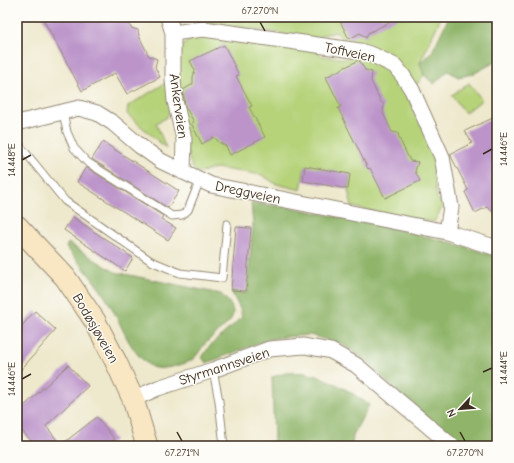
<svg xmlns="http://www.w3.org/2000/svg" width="514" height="463" font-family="'Comic Neue',sans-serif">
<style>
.green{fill:#b6d37a;stroke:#787e4c}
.forest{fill:#90b56a;stroke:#667044}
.building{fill:#bc94ca}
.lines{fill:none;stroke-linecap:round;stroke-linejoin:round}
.lane-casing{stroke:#948975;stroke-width:9}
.street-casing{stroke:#948975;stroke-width:17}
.secondary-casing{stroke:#948975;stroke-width:23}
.lane{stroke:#fff;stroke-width:7}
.street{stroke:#fff;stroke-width:15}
.secondary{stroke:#f9e7c3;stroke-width:21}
.ticks{fill:none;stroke:#3b2a1e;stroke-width:1.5}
.labels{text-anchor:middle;stroke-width:3;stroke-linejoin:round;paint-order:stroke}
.street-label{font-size:14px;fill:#3b2a1e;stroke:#fdfcf7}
.neatline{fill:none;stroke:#3b2a1e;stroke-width:1.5}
.ticks-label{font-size:10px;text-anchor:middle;fill:#3b2a1e}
</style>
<rect width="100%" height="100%" fill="#fdfcf7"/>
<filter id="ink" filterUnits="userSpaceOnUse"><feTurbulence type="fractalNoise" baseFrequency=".025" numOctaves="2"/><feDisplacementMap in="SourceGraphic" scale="8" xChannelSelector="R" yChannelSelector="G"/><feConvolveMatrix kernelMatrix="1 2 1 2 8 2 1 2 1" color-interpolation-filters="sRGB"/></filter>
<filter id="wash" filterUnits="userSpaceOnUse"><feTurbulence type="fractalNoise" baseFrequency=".012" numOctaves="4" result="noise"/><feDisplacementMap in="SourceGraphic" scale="16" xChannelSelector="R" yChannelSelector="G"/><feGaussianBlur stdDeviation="0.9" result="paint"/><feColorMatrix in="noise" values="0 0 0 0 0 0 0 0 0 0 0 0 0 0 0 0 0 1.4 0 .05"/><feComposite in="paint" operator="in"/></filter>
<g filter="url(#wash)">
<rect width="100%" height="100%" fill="#eee8cc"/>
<path class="green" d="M175 17H441L420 63 424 75 416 85 347 44 336 32 322 35 316 42 284 34 183 19Z
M209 33 314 49 322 56 347 59 355 54 398 76 439 159 433 172 437 198 443 206 434 222 352 207 348 190 350 175 305 167 301 190 276 184 262 175 216 168 199 173C195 172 194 170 192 167 184 153 173 60 182 47 187 39 200 36 209 33Z
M167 82 171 109 166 118 156 123 166 148 127 114 128 106Z
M469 83 482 100 465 113 452 95Z"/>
<path class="forest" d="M447 17H497V61L473 74 458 77 448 71 434 84 424 75 420 63 432 52 447 21Z
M251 203 294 208 390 228 457 244 497 257V446H462L391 386 369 363 344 345 310 335 283 337 267 340 206 363 202 357 210 346 242 317 240 309 231 291 247 293 253 225Z
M68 243 115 272 221 294C227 300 236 308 232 317 229 325 212 336 206 343 200 348 198 357 190 361 183 365 160 371 152 367 129 353 122 324 109 303 97 283 81 265 66 247Z
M286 373C292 373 298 372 305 373 328 377 350 391 369 405L353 435 352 446H253L274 441 272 377Z"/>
<g id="blocks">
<path class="building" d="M42 17H126L131 28 138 30 139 36 149 56 157 59 155 67 160 77 127 94 115 73 82 91Z
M338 17H400L368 33 366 38 360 33 349 39Z
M224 45 239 75 236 76 252 106 249 107 265 137 230 155 226 146 220 143 214 137 202 144 191 123 194 122 185 106 183 90 193 84V77L195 70 190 61Z
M359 60 365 70 372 72 371 81 381 102 384 105 383 113 392 132 398 133 399 138 410 161 418 162 415 171 420 181 385 198 370 168 368 169 338 108 341 107 326 77Z
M497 116V215L487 207 475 213 465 192 468 190 450 154 472 143 465 131Z
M103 142 179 191 168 208 92 159Z
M305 166 350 174 348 189 303 181Z
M86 167 163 216 161 219 176 228 168 240 77 182Z
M73 217 133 258 125 271 64 230Z
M236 227 251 228 246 291 231 290Z
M35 311 56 330 17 374V331Z
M68 365 88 386 46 426 61 445 97 417 115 440 107 446H36L17 426V400L23 407Z"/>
</g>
</g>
<g filter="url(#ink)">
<use href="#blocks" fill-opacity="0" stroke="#948975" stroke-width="1"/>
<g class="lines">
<g class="lane-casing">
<path id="lane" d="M63 112 67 132 74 148 87 162 172 216 182 215 188 210 200 180
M17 142 65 201 151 261 180 273 222 278 227 224
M213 370 219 401 224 446
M19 446 20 445"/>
</g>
<g class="street-casing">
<path id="street" d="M168 17 173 33V79L175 101 184 139 183 172
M173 33 203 29 360 51 373 55 395 66 403 76 412 90 442 157 451 207 447 232
M17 123 79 108 97 113 113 123 140 146 161 161 211 185 447 232 497 248
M133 399 158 388 213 370 269 349 304 346 331 351 356 365 452 446"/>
</g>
<g class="secondary-casing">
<path id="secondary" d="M17 226 65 277 95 321 116 362 133 399 147 446"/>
</g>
<use href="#lane" class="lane"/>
<use href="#street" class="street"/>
<use href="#secondary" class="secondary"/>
</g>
</g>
<path class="ticks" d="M260 22 265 31M483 154 492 149M22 160 31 155M483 372 492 368M22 379 31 374M177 432 182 441M460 432 465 441"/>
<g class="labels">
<g class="street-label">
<text transform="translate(350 52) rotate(12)" y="5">Toftveien</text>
<text transform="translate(179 106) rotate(82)" y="5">Ankerveien</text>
<text transform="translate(248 192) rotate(12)" y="5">Dreggveien</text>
<text transform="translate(96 328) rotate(60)" y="5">Bodøsjøveien</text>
<text transform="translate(224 366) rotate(-18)" y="5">Styrmannsveien</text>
</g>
</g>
<rect width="514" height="463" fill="none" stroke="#fdfcf7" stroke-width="44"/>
<g transform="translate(460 409) rotate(244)" stroke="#fdfcf7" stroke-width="3" paint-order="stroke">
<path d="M0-3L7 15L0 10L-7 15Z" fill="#3b2a1e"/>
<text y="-6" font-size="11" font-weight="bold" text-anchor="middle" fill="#3b2a1e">N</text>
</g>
<rect x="22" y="22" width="470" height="419" class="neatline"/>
<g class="ticks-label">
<text x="260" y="14">67.270°N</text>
<text transform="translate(503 149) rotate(-90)" y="4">14.446°E</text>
<text transform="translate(11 160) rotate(-90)" y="4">14.448°E</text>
<text transform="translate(503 368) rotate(-90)" y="4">14.444°E</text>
<text transform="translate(11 379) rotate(-90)" y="4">14.446°E</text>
<text x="182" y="456">67.271°N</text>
<text x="465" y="456">67.270°N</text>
</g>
</svg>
